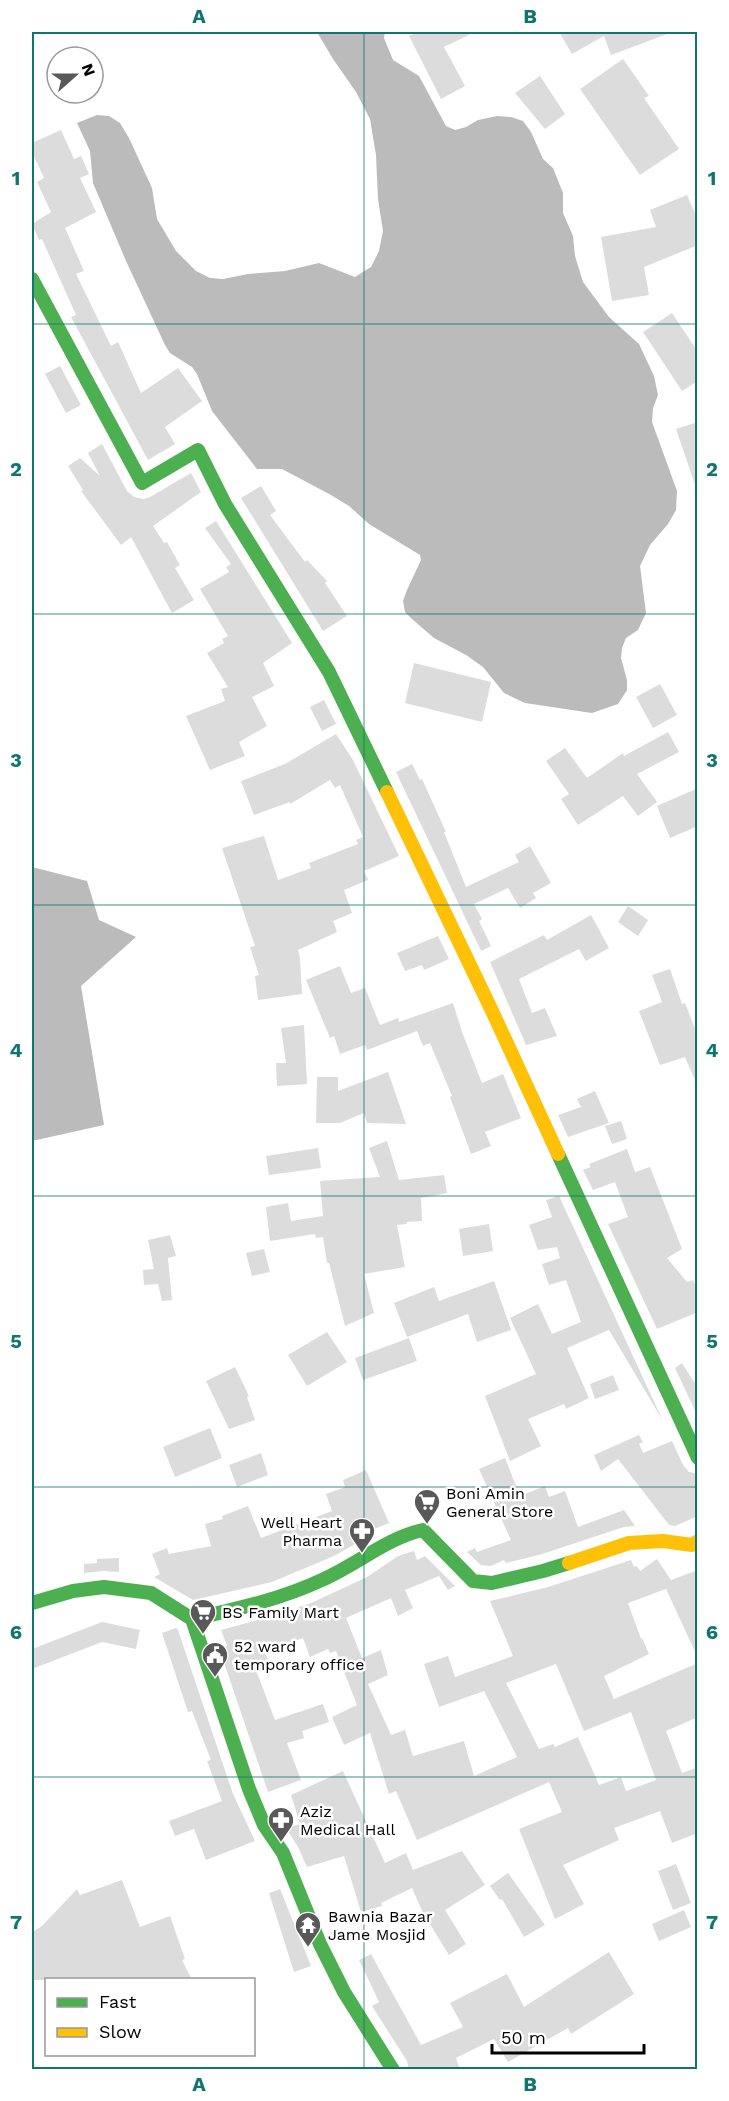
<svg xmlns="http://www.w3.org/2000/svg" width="729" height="2101" font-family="'Work Sans',sans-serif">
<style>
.water{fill:#bbb}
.building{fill:#dcdcdc;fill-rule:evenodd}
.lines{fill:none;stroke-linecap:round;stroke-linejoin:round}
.fast{stroke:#4caf50;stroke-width:14}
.slow{stroke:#ffc107;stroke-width:14}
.grid{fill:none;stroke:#0f766e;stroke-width:1.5;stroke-opacity:0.55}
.labels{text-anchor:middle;stroke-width:5;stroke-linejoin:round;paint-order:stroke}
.poi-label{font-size:16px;fill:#000;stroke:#fff;text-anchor:start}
.neatline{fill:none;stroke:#0f766e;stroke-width:2}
.grid-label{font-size:20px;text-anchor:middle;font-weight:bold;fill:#0f766e}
</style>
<rect width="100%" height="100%" fill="#fff"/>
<path class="water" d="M317 32H385L384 38 393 60 419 76 446 126 455 130 466 127 478 120 497 116 511 117 523 121 531 132 543 159 553 168 563 193V213L573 236 575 256 583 282 609 317 639 344 654 376 658 395 653 408 652 422 677 491 676 510 668 524 650 545 640 566 646 613 638 630 626 638 622 648 621 658 627 680V690L618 704 592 713 525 703 504 693 483 667 466 655 434 638 412 619 405 612 403 601 407 590 421 560 420 555 369 524 349 506 331 495 282 469H257L212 411 197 374 192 367 170 353 165 345 126 261 93 183 90 151 77 123 97 115 109 116 120 123 129 138 152 188 157 219 176 251 196 271 210 278 223 279 248 274 285 271 319 263 355 277 371 267 379 251 383 231 378 199 376 155 370 119 356 92 333 59Z
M32 867 87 881 99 920 136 937 81 986 104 1125 32 1141Z"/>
<path class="building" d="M418 32H475L444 47 465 86 441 99 409 36Z
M559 32H670V33L611 55 604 36 572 54Z
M623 59 649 96 644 98 679 149 640 175 580 89Z
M540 76 565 114 545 129 515 93Z
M61 130 74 159 81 156 89 174 80 178 96 212 65 228 84 271 76 274 111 346 118 342 141 393 178 368 202 401 165 427 175 444 148 460 71 317 76 315 42 239 39 240 32 224 51 212 37 182 44 178 32 152V143Z
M687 195 698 220V245L644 267 649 295 612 301 601 237 656 227 650 210Z
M672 313 698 352V381L682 391 643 332Z
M60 366 81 405 66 413 45 374Z
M698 422V484L695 485 676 429Z
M102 444 127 491 134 497 143 499 150 497 191 473 201 492 153 526 164 543 167 542 180 565 175 568 194 600 172 613 131 537 121 545 81 491 83 490 68 466 80 458 100 476 88 453Z
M261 486 276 511 270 515 305 562 307 560 327 581 325 583 347 616 323 631 241 498Z
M216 521 292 643 263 663 274 686 252 697 267 726 239 742 245 756 210 770 186 716 225 701 221 689 228 687 207 653 224 643 222 639 228 636 200 589 229 572 226 567 231 564 205 528Z
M414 663 491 682 482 722 405 703Z
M660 684 677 715 653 728 636 697Z
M324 700 336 724 322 731 310 707Z
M668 732 679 752 637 774 657 802 638 816 623 796 578 825 561 799 569 794 546 761 565 748 587 778 623 753 624 756Z
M336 734 353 760 399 856 364 871 368 880 344 890 352 913 333 921 337 932 298 950 300 958 302 994 258 1000 255 976 259 975 250 947 255 946 222 848 264 836 278 880 311 868 309 863 358 844 356 840 363 837 340 785 335 788 330 780 290 804V802L254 815 241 781 285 764Z
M412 764 420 780 422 779 446 832H444L466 887 519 862 515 855 530 846 551 883 533 893 536 898 520 908 508 888 474 904 482 919 479 921 491 946 481 951 396 772Z
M698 788V826L670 838 657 806Z
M628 906 648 920 638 936 618 922Z
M591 915 609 948 586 961 579 949 519 979 532 1013 545 1008 557 1036 526 1045 490 962 544 935 547 940Z
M438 936 449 959 424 970 422 965 405 971 397 953Z
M340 966 351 993 365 988 380 1025 398 1018 399 1022 453 1003 462 1032 482 1083 503 1074 521 1118 485 1132 491 1146 471 1154 450 1097 452 1096 430 1043 423 1046 417 1031 367 1050 365 1045 340 1054 334 1036 330 1038 306 980Z
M670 969 682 1004 685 1003 698 1036V1087L685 1057 660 1065 639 1011 662 1002 652 975Z
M304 1025 307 1084 277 1086 276 1063H286L281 1028Z
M388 1072 406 1124 367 1123 364 1113 340 1123H316L317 1077H338V1091Z
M595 1091 609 1123 568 1137 558 1115 581 1107 577 1099Z
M621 1121 627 1139 612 1144 605 1126Z
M387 1141 399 1180 444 1175 447 1193 421 1198 422 1221 406 1222 407 1224 397 1225 405 1267 364 1274 374 1313 345 1326 329 1263H327L323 1237 316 1238 315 1234 270 1241 266 1207 288 1203 291 1221 323 1216 320 1181 380 1177 369 1148Z
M318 1148 321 1168 269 1175 266 1156Z
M627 1149 635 1172 650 1167 682 1249 667 1258 687 1282 693 1280 698 1291V1312L657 1329 608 1224 628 1217 615 1182 593 1190 583 1170 591 1167 589 1164Z
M559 1196 663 1421 609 1330 567 1348 589 1398 566 1409 564 1404 528 1419 541 1446 510 1461 485 1396 536 1374 510 1318 538 1304 552 1334 581 1322 566 1280 549 1285 542 1264 560 1258 557 1247 538 1250 529 1225 552 1217 546 1200Z
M489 1224 493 1251 463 1256 459 1229Z
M170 1235 176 1256 168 1258 172 1300 162 1301 158 1284 144 1285 143 1270 154 1269 148 1240Z
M264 1249 270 1272 252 1276 246 1253Z
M494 1281 511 1330 477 1342 468 1314 407 1337 394 1303 434 1287 439 1301Z
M327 1332 347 1362 307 1386 288 1355Z
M409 1338 417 1361 363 1380 355 1358Z
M682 1363 698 1388V1417L675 1368Z
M235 1367 249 1396 247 1397 255 1420 229 1429 206 1381Z
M613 1375 619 1390 595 1399 590 1384Z
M210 1428 222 1458 175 1477 163 1447Z
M639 1435 643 1442 639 1444 643 1453 672 1441 683 1465 689 1472 698 1474V1516L675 1526 669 1525 618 1459 601 1471 594 1455Z
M261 1453 268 1475 237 1487 229 1465Z
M505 1458 520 1496 545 1486 549 1497 565 1491 578 1527 624 1510 635 1526 624 1527 539 1555 506 1563 504 1560 491 1566 481 1565 467 1552 475 1548 477 1552 511 1540 479 1469Z
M366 1470 389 1523 360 1535 362 1540 334 1556 272 1582 193 1600 154 1577 160 1574 152 1554 167 1548 169 1554 211 1546 205 1524 223 1519 222 1516 248 1506 261 1538 332 1511 326 1494 345 1487 343 1480Z
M414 1551 417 1560 425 1556 455 1586 448 1590 439 1576 405 1590 413 1608 398 1616 391 1598 346 1618 362 1658 381 1650 388 1675 368 1684 391 1735 405 1730 413 1756 464 1741 474 1776 517 1757 484 1691 439 1707 424 1664 448 1656 455 1677 513 1656 490 1601 548 1587 631 1560 634 1567 637 1566 640 1571 657 1559 671 1580 698 1570V1658L666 1589 628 1603 641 1639 642 1638 649 1654 604 1676 614 1699 698 1663V1717L666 1731 682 1773 698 1767V1833L672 1843 660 1811 614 1828 619 1840 563 1865 584 1904 555 1919 519 1829 562 1812 549 1782 417 1840 396 1791 389 1794 370 1733 344 1745 332 1717 357 1705 336 1651 330 1653 328 1649 310 1657 303 1638 265 1652 268 1660 254 1665 275 1720 323 1704 329 1722 302 1731 304 1738 287 1743 301 1780 268 1792 219 1648 227 1646 221 1630 273 1616 311 1603 367 1577 398 1556ZM556 1664 584 1731 631 1712 656 1780 626 1791 621 1777 599 1785 578 1737 555 1747 553 1744 539 1749 506 1683Z
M119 1558V1572L102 1571 84 1573V1564L97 1563V1559Z
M102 1622 140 1630 136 1649 102 1642 32 1669V1649Z
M176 1628 178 1630 233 1794 255 1841 206 1860 194 1829 175 1836 169 1821 222 1801 207 1761 211 1760 192 1711 188 1712 162 1633Z
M343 1771 385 1863 406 1853 413 1870 462 1851 485 1885 445 1910 466 1944 449 1955 423 1913 412 1888 381 1903 382 1906 361 1912 344 1856 307 1867 298 1847 286 1828 300 1824 291 1795Z
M676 1864 691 1903 673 1910 658 1871Z
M508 1873 545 1925 524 1937 502 1899 500 1900 490 1886Z
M122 1880 140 1927 170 1916 185 1959 182 1960 192 1980H32V1932L42 1926 77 1889 80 1895Z
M280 1889 311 1966 294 1972 269 1893Z
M684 1910 691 1927 659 1941 652 1924Z
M609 1952 634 1994 571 2034 568 2028 508 2062 494 2039 456 2058 460 2070H409L407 2061 372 2006 379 2002 359 1960 371 1954 421 2045 463 2027 450 2003 507 1974 524 2007Z"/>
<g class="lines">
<path class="fast" d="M32 279 142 483 198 450 225 504 329 672 387 792
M558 1154 698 1458
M32 1603 73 1591 104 1587 151 1593 192 1619C237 1609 282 1599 324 1579 358 1564 387 1538 423 1530L473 1581 492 1583 543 1571 569 1563
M192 1619 249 1789 264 1825 283 1853 320 1944 344 1992 393 2070"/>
<path class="slow" d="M387 792 493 1013 558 1154
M569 1563 629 1543 663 1541 692 1545 698 1541"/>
</g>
<path class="grid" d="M364 32V2070M32 324H698M32 614H698M32 905H698M32 1196H698M32 1487H698M32 1777H698"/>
<defs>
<g id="supermarket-pin" transform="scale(1.35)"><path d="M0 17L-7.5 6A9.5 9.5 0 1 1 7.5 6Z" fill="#595959" stroke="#fff"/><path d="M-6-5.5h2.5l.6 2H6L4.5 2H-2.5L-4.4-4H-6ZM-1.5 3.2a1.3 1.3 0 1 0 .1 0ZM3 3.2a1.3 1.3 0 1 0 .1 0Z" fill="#fff"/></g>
<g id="pharmacy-pin" transform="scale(1.35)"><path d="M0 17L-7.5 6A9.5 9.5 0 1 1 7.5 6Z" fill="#595959" stroke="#fff"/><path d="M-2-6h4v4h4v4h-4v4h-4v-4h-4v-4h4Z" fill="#fff"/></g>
<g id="civic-pin" transform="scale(1.35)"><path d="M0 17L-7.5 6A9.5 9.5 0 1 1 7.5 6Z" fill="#595959" stroke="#fff"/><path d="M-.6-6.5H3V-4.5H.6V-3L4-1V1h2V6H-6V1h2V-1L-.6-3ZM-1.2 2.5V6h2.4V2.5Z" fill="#fff"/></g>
<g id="temple-pin" transform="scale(1.35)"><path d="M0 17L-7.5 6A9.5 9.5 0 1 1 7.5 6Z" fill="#595959" stroke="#fff"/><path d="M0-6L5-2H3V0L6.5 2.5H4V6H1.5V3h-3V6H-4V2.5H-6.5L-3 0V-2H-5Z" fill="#fff"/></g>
</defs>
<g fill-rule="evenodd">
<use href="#supermarket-pin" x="427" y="1502"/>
<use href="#pharmacy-pin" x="362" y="1531"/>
<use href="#supermarket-pin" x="203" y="1612"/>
<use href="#civic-pin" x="215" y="1655"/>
<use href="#pharmacy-pin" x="281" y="1820"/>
<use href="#temple-pin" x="308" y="1925"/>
</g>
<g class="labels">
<g class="poi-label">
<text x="446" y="1499">Boni Amin<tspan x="446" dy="18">General Store</tspan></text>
<text x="342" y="1528" text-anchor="end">Well Heart<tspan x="342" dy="18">Pharma</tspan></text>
<text x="222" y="1618">BS Family Mart</text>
<text x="234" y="1652">52 ward<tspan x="234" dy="18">temporary office</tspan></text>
<text x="300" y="1817">Aziz<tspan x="300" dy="18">Medical Hall</tspan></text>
<text x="328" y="1922">Bawnia Bazar<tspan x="328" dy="18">Jame Mosjid</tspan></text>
</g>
</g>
<rect width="729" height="2101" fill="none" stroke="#ffffff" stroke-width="66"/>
<rect x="45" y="1978" width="210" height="78" fill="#ffffff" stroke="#999999" stroke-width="1.5"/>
<rect x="57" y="1998" width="30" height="9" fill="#4caf50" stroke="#999999" stroke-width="1.5"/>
<text x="99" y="2008" font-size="18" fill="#000000">Fast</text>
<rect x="57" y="2028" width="30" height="9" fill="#ffc107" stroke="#999999" stroke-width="1.5"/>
<text x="99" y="2038" font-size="18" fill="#000000">Slow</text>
<g transform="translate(75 75) rotate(69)"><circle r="28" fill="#ffffff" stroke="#999999" stroke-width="1.5"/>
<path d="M0-4.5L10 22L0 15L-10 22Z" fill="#595959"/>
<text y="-9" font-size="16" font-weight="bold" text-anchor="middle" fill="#000000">N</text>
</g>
<path d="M492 2044v9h152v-9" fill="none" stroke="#000000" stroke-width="3"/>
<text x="501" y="2044" font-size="18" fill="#000000" stroke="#ffffff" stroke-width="4.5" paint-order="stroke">50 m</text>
<rect x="33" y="33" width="663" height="2035" class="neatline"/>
<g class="grid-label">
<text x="199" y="23">A</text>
<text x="530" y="23">B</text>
<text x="16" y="185">1</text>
<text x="712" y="185">1</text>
<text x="16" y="476">2</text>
<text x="712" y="476">2</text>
<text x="16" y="767">3</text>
<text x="712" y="767">3</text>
<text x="16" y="1057">4</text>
<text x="712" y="1057">4</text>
<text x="16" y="1348">5</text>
<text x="712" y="1348">5</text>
<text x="16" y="1639">6</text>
<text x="712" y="1639">6</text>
<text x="16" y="1929">7</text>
<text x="712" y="1929">7</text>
<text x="199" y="2091">A</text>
<text x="530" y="2091">B</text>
</g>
</svg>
